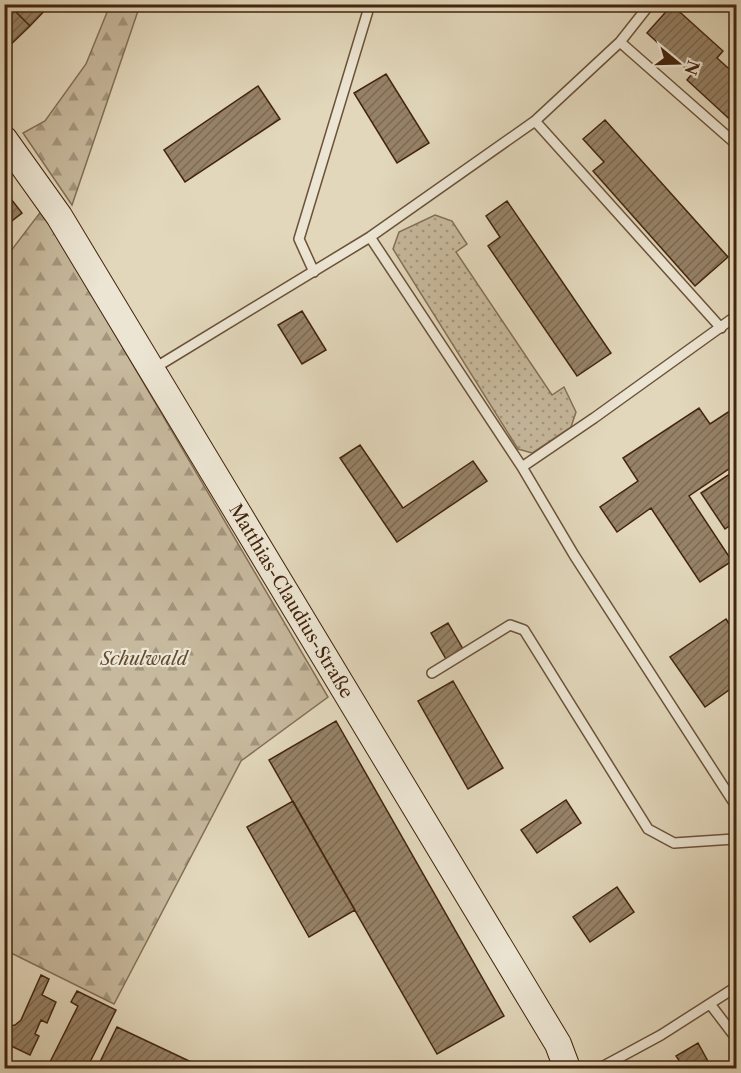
<svg xmlns="http://www.w3.org/2000/svg" width="741" height="1073" font-family="'Libre Caslon Text',serif">
<style>
.grass{fill:url(#grass-dots);stroke:#856f55;stroke-width:1.5}
.forest{fill:url(#forest-firs);stroke:#856f55;stroke-width:1.5}
.building{fill:url(#building-hatch);stroke:#43250d;stroke-width:1.5}
.lines{fill:none;stroke-linecap:round;stroke-linejoin:round}
.lane-casing{stroke:#6b5238;stroke-width:12}
.secondary-casing{stroke:#43250d;stroke-width:28}
.lane{stroke:#ece5d3;stroke-width:9}
.secondary{stroke:#ece5d3;stroke-width:26}
.labels{text-anchor:middle;stroke-width:4.5;stroke-linejoin:round;paint-order:stroke}
.street-label{font-size:18px;fill:#43250d;stroke:#ece5d3}
.park-label{font-size:18px;font-style:italic;fill:#644a31;stroke:#ece5d3}
</style>
<defs>
<pattern id="grass-dots" width="8" height="8" patternUnits="userSpaceOnUse" patternTransform="scale(1.5)"><rect width="8" height="8" fill="#c7b99d"/><path d="M2 2h.1M6 6h.1" fill="none" stroke="#a3967e" stroke-width="1.8" stroke-linecap="round"/></pattern>
<pattern id="forest-firs" width="22" height="20" patternUnits="userSpaceOnUse" patternTransform="scale(1.5)"><rect width="22" height="20" fill="#c7b99d"/><path d="M5 1l3.5 6h-7zM16 11l3.5 6h-7z" fill="#a3967e"/></pattern>
<pattern id="building-hatch" width="6" height="6" patternUnits="userSpaceOnUse" patternTransform="scale(1.5)"><rect width="6" height="6" fill="#968267"/><path d="M-1 1l2-2M0 6l6-6M5 7l2-2" fill="none" stroke="#7c6a53"/></pattern>
</defs>
<rect width="100%" height="100%" fill="#e2d7bb"/>
<filter id="stains"><feTurbulence type="fractalNoise" baseFrequency=".00333" numOctaves="4"/><feColorMatrix values="0 0 0 0 .2 0 0 0 0 .09 0 0 0 0 .02 0 0 0 .5 -.17"/></filter>
<radialGradient id="worn" r=".72"><stop offset=".6" stop-color="#630" stop-opacity="0"/><stop offset="1" stop-color="#630" stop-opacity=".3"/></radialGradient>
<path class="grass" d="M435 215 452 221 467 244 456 252 552 395 564 387 576 412 571 427 532 453 518 449 393 249 399 232Z"/>
<path class="forest" d="M110 5H140L72 205 23 133 45 121 86 64Z
M42 210 328 697 241 761 114 1004 5 950 4 260Z"/>
<path class="building" d="M8 4 30 26 4 51V8Z
M8 4H51L30 26Z
M672 5 723 51 717 58 736 75V125L687 80 692 74 647 33Z
M386 74 429 143 397 163 354 93Z
M258 86 280 119 185 182 164 150Z
M605 120 728 257 695 286 593 171 604 162 583 139Z
M4 190 22 213 4 227Z
M507 201 611 353 577 376 488 246 500 237 486 216Z
M302 311 326 350 302 364 278 325Z
M736 407V464L689 496 732 561 700 582 651 508 617 532 600 507 638 481 623 458 699 408 710 424Z
M360 445 403 508 473 461 487 481 397 542 340 458Z
M736 470V521L725 529 701 493Z
M726 619 736 634V685L705 707 670 657Z
M448 623 463 649 446 659 431 633Z
M453 681 503 768 468 789 418 701Z
M336 721 504 1016 437 1054 269 760Z
M566 800 581 823 537 853 521 830Z
M293 801 355 910 309 937 247 827Z
M617 887 634 912 590 942 573 917Z
M41 975 49 979 42 995 56 1002 47 1023 41 1020 35 1034 39 1036 30 1055 7 1044 4 1050V1024L9 1026 15 1025 21 1020Z
M77 991 116 1010 87 1068H47L78 1006 71 1002Z
M117 1027 204 1068H97Z
M698 1043 710 1065 704 1068H684L676 1056Z"/>
<g class="lines">
<g class="lane-casing">
<path id="lane" d="M620 42 736 144
M535 121 721 328
M370 237 522 467 574 555 736 806
M314 272 299 239 370 4
M153 369 370 237 535 121 620 42 650 4
M522 467 594 418 736 316
M432 673 510 625 524 630 648 829 674 843 734 839 736 837
M710 1004 736 1038
M600 1068 661 1035 736 987"/>
</g>
<g class="secondary-casing">
<path id="secondary" d="M4 139 59 216 558 1044 567 1068"/>
</g>
<use href="#lane" class="lane"/>
<use href="#secondary" class="secondary"/>
</g>
<g class="labels">
<g class="street-label">
<text transform="translate(291 601) rotate(59)" y="6">Matthias-Claudius-Straße</text>
</g>
<g class="park-label">
<text x="144" y="665">Schulwald</text>
</g>
</g>
<rect width="741" height="1073" fill="none" stroke="#e2d7bb" stroke-width="24"/>
<rect x="6" y="6" width="729" height="1061" fill="none" stroke="#43250d" stroke-width="3"/>
<rect x="12" y="12" width="717" height="1049" fill="none" stroke="#43250d" stroke-width="1.5"/>
<g transform="translate(678 63) rotate(109)" stroke="#ece5d3" stroke-width="4.5" paint-order="stroke">
<path d="M0-4.5L10 22L0 15L-10 22Z" fill="#43250d"/>
<text y="-9" font-size="16" font-weight="bold" text-anchor="middle" fill="#43250d">N</text>
</g>
<rect width="100%" height="100%" filter="url(#stains)"/>
<rect width="100%" height="100%" fill="url(#worn)"/>
</svg>
